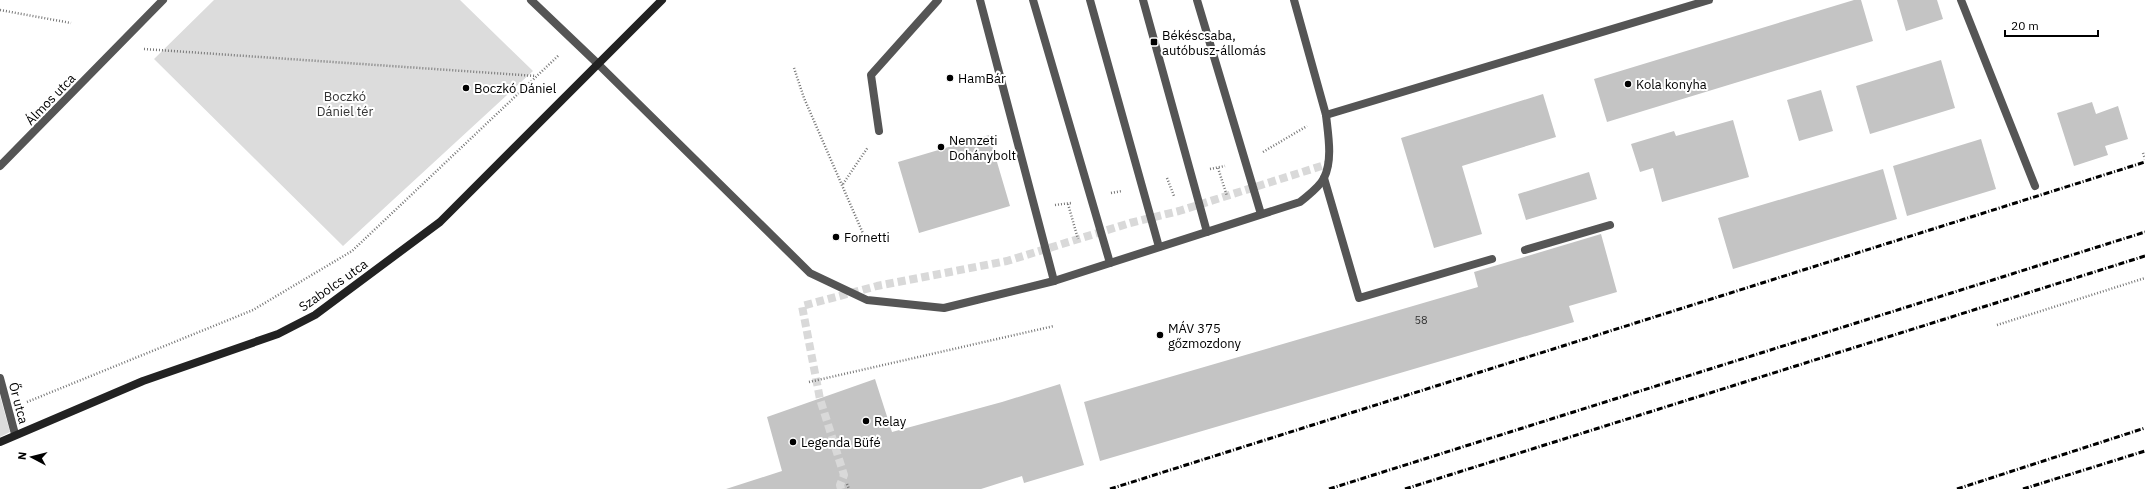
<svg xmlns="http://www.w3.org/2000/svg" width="2145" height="489" font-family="'IBM Plex Sans',sans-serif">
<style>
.green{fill:#dcdcdc}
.building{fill:#c4c4c4}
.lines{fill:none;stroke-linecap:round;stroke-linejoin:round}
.street-tunnel{stroke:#d9d9d9;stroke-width:8;stroke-dasharray:8 4;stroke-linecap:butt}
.path{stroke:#777;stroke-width:2.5;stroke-dasharray:1 2;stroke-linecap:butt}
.lane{stroke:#555;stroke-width:8}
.street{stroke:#555;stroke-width:8}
.secondary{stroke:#222;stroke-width:8}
.rail{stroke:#000;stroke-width:3;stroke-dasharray:6 2 1 2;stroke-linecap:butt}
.poi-dot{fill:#000;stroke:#fff;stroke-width:1.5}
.labels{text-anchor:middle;stroke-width:4;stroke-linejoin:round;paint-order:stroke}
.number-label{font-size:11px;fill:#313131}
.poi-label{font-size:13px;fill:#000;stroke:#fff;text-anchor:start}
.park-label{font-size:13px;fill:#333;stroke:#fff}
.street-label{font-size:13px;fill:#000;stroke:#fff}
</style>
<rect width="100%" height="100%" fill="#fff"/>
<path class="green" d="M214 0H460L533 71 343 246 154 59Z
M0 396 10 432 0 437Z"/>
<path class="building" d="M1854 0H1861L1873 41 1607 122 1594 79Z
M1897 0H1937L1943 19 1906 31Z
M1941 60 1955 108 1870 134 1856 86Z
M1821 90 1833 131 1799 141 1787 100Z
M1543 94 1556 137 1462 166 1482 234 1434 248 1401 138Z
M2092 102 2096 114 2118 106 2128 139 2105 146 2108 155 2074 166 2057 113Z
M1733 120 1749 177 1662 202 1653 168 1640 172 1631 144 1674 131 1676 136Z
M989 135 1010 206 919 233 898 162Z
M1981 139 1996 189 1907 216 1893 166Z
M1883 169 1897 219 1733 269 1718 218Z
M1589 172 1597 199 1526 220 1518 194Z
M1601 234 1617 292 1569 306 1574 322 1100 461 1084 402 1478 287 1474 272Z
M875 379 892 432 1002 402 1060 384 1084 465 1024 483 1022 476 981 489H726L782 471 767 417Z"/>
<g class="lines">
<path class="street-tunnel" d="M841 489 840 485 844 475 820 399 802 306 877 286 1007 261 1130 223 1179 211 1331 163"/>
<path class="path" d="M0 10 71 23
M144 49 536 76
M794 68 804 98 865 238
M1263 152 1307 126
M2143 153 2145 159
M1218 168 1227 196
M1210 169 1225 166
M1167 178 1174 196
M843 184 868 147
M1111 193 1122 191
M1068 204 1078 239
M1055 205 1071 203
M1997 325 2145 278
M809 382 1054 326
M27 402 253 310 352 251 559 55
M847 484 849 489"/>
<path class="lane" d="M1033 0 1110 263
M1090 0 1159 247
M1143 0 1207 232
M1197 0 1261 214
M1961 0 2035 186
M597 63 810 273 867 300 944 308 1054 281 980 0
M1326 115 1709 0
M879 131 871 75 938 0
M1324 178 1359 298 1492 259
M1525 250 1610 225"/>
<path class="street" d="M531 0 597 63
M0 166 163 0
M1054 281 1300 202C1308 195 1319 188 1324 178 1333 160 1328 134 1326 115L1294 0
M0 378 15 434"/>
<path class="secondary" d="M0 442 143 381 278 334 315 315 440 222 662 0"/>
<path class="rail" d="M1110 489 2145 162
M1329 489 2145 232
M1405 489 2145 256
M1957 489 2145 428
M2023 489 2145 451"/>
</g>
<g class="poi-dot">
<rect x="1150" y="38" width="8" height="8" rx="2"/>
<circle cx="950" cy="78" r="4"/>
<circle cx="1628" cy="84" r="4"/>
<circle cx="466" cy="88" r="4"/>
<circle cx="941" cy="147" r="4"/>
<circle cx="836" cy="237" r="4"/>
<circle cx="1160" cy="335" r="4"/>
<circle cx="866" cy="421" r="4"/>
<circle cx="793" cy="442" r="4"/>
</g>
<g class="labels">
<g class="number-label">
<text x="1421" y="324">58</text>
</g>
<g class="poi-label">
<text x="1162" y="40">Békéscsaba,<tspan x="1162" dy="15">autóbusz-állomás</tspan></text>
<text x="958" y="83">HamBár</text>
<text x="1636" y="89">Kola konyha</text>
<text x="474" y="93">Boczkó Dániel</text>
<text x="949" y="145">Nemzeti<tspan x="949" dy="15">Dohánybolt</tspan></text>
<text x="844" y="242">Fornetti</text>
<text x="1168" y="333">MÁV 375<tspan x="1168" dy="15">gőzmozdony</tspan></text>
<text x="874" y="426">Relay</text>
<text x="801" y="447">Legenda Büfé</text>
</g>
<g class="park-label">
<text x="345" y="101">Boczkó<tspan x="345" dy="15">Dániel tér</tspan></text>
</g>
<g class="street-label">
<text transform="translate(50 99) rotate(-46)" y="5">Álmos utca</text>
<text transform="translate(333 285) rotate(-35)" y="5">Szabolcs utca</text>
<text transform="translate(19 403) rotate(75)" y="5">Őr utca</text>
</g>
</g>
<g transform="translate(32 457) rotate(277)" stroke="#ffffff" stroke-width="3" paint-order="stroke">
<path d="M0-3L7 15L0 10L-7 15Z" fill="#000000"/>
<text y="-6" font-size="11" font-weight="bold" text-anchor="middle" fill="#000000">N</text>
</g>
<path d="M2005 30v6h93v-6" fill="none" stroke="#000000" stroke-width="2"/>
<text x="2011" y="30" font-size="12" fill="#000000" stroke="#ffffff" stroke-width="3" paint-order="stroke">20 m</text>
</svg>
